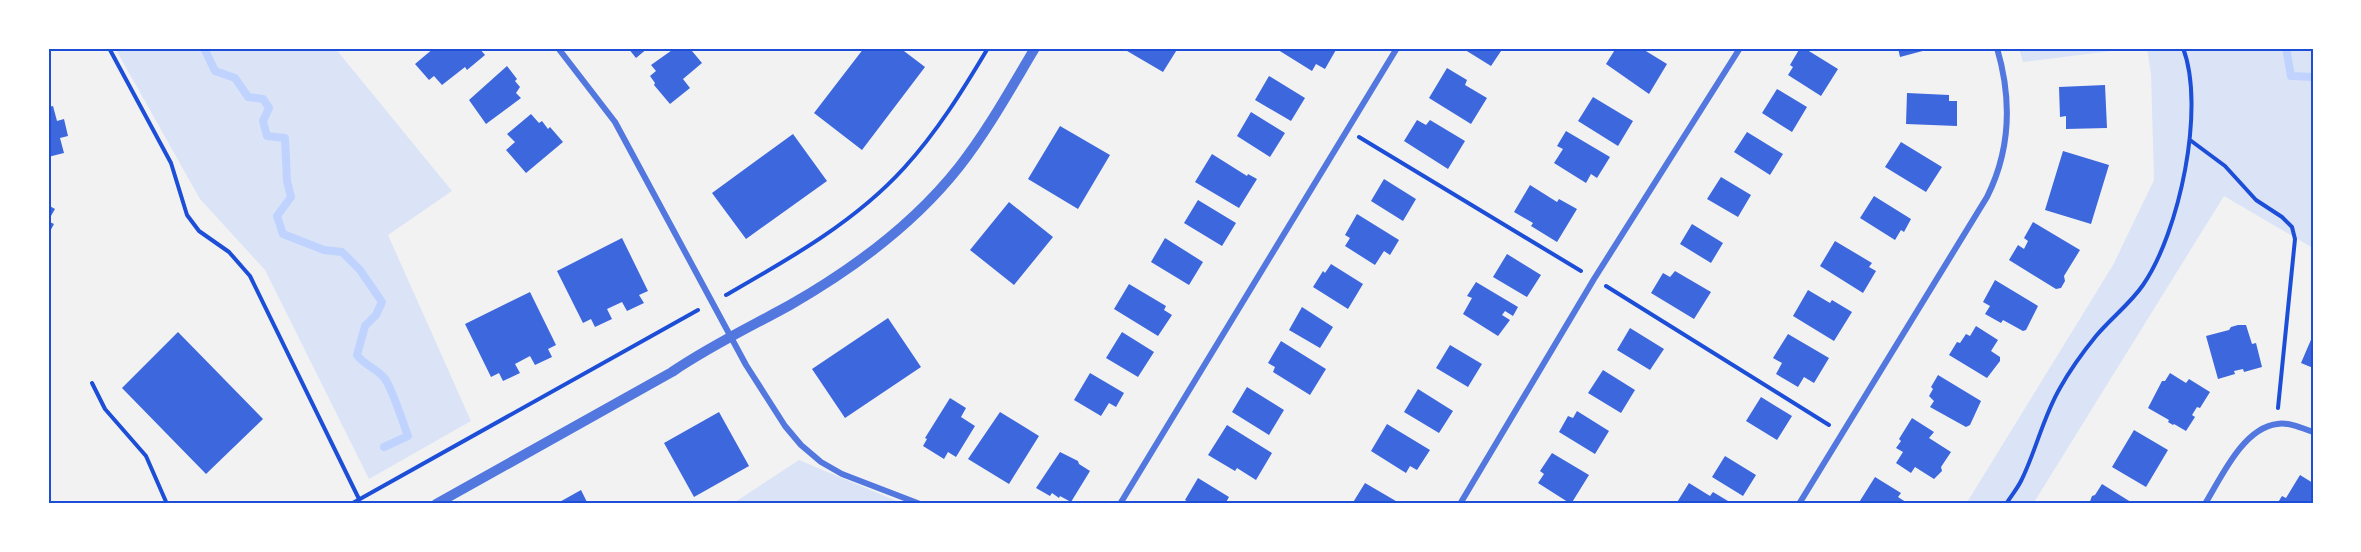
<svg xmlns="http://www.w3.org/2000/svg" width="2361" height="552" font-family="'Nunito Sans',sans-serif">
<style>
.green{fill:#dbe4f7}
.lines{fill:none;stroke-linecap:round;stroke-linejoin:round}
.stream{stroke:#bfd3fe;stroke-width:8}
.building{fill:#3d67dc}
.path{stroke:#1d4ed8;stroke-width:4}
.minor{stroke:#5277de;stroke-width:6}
.tertiary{stroke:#5277de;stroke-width:10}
.neatline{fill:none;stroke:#1d4ed8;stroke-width:2}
</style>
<rect width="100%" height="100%" fill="#f2f2f2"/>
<path class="green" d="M115 48H335L452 191 388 235 471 421 369 479 265 270 200 199Z
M2019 48H2135L2023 62Z
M2147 48H2313V248L2224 196 2033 504H1966L2113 265 2154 180 2151 74Z
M799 460 904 504H732Z"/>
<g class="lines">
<path class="stream" d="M204 48 215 71 235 78 248 97 263 99 269 108 263 121 267 136 285 138 287 181 291 197 277 216 283 234 324 250 342 252 360 270 382 302 376 315 365 326 357 355C365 366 377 368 385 379 392 388 403 423 408 436L384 447
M2286 48 2291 76 2313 77"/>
</g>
<path class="building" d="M434 48H479L485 55 467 70 465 67 442 85 434 76 429 80 415 64Z
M628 48H648L636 58Z
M675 48H692V51L702 63 683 79 690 88 670 104 654 85 655 83 650 76 656 71 651 65Z
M864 48H900L925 67 862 150 814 113Z
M1122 48H1178L1163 72Z
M1275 48H1337L1325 69 1316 64 1312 71Z
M1462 48H1503L1491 66Z
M1616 48H1641L1667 64 1649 94 1606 64Z
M1800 48H1804L1838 69 1821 96 1788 75 1793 67 1790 65Z
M1898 48H1930V49L1900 57Z
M507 66 517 79 515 81 520 87 516 93 521 98 486 124 469 100Z
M1447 68 1467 80 1465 85 1487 98 1471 124 1429 98Z
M1269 76 1305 98 1291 121 1255 100Z
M2105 85 2107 128 2066 129V116L2060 117 2059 87Z
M1777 89 1807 107 1792 132 1762 113Z
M1907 93 1949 95V101H1957V126L1906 124Z
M1593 97 1633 121 1618 146 1578 121Z
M53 106 57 121 64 119 68 136 60 138 64 153 48 157V107Z
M1251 112 1285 133 1270 157 1237 136Z
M531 114 539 123 542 121 548 129 550 127 563 142 526 173 506 150 515 142 507 134Z
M1417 120 1426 125 1430 120 1465 141 1448 169 1404 141Z
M1060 126 1110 155 1078 209 1028 179Z
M1566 131 1610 157 1597 178 1591 174 1586 183 1554 163 1563 149 1557 146Z
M1747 132 1783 154 1770 175 1734 152Z
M793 134 827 181 746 239 712 193Z
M1901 142 1942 167 1926 192 1885 167Z
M2063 151 2109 165 2091 224 2045 210Z
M1212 154 1247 176 1248 174 1257 179 1239 208 1195 182Z
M1721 177 1751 195 1738 217 1707 199Z
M1384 179 1416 199 1403 221 1371 201Z
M1530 185 1557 202 1559 199 1577 209 1557 242 1531 226 1533 223 1514 212Z
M1874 196 1911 219 1904 232 1901 230 1895 240 1860 218Z
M1198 200 1236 223 1222 246 1184 223Z
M1009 202 1053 237 1014 285 970 250Z
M48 205 55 209 48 221 54 224 48 235Z
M1357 214 1399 240 1390 255 1384 251 1375 265 1345 246 1350 238 1345 235Z
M2033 222 2080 250 2064 276 2065 281 2061 288 2056 289 2009 260 2018 245 2024 249 2028 241 2024 238Z
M1692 224 1723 243 1711 263 1680 244Z
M622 238 648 291 639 295 644 303 627 311 622 302 607 309 612 319 595 327 591 319 583 323 557 271Z
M1165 238 1203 262 1189 285 1151 262Z
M1835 241 1872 263 1869 267 1876 271 1863 293 1820 266Z
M1507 254 1541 275 1527 297 1493 277Z
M1331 264 1363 284 1348 309 1313 287 1323 271 1325 273Z
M1675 271 1711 292 1694 319 1651 293 1663 273 1670 277Z
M1995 280 2038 306 2026 330 2023 331 2003 320 2001 323 1985 314 1990 306 1983 302Z
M1476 282 1518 307 1513 316 1505 311 1502 315 1510 320 1498 336 1463 314 1472 298 1467 296Z
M1129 284 1166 306 1164 310 1172 315 1158 336 1114 309Z
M1808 290 1830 303 1832 300 1852 312 1834 341 1793 316Z
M530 292 556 345 548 349 552 357 535 365 530 356 515 364 520 373 503 381 499 373 491 377 465 324Z
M1302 307 1333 327 1320 348 1289 330Z
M888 318 921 367 845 418 812 369Z
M2238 325H2246L2252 344 2256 343 2262 367 2244 372 2243 369 2234 371 2235 374 2218 379 2206 336 2229 330 2231 327Z
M1976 326 1998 340 1991 351 2000 357V361L1987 378 1949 355 1957 342 1960 343 1966 334 1970 336Z
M1630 328 1664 349 1650 370 1617 350Z
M178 332 263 419 206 474 122 388Z
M1122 332 1154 352 1138 377 1106 358Z
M1788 334 1829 358 1814 383 1804 377 1798 387 1776 374 1782 363 1773 358Z
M2313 335V368L2301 363Z
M1281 341 1326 369 1310 395 1273 372 1275 367 1268 363Z
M1450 345 1482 364 1468 387 1436 368Z
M1603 370 1635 390 1621 413 1588 393Z
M1090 373 1124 393 1116 407 1109 403 1101 416 1074 400Z
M2170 373 2186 383 2189 379 2210 392 2200 408 2197 407 2192 415 2195 417 2186 431 2174 424 2173 425 2168 422 2169 420 2148 408 2162 381H2165Z
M1938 375 1981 401 1970 425 1966 427 1930 407 1934 401 1929 396 1933 389 1931 387Z
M1247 387 1284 410 1269 435 1232 412Z
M1418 389 1453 411 1439 433 1404 412Z
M1761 397 1792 416 1777 440 1746 421Z
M950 398 966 408 961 417 975 426 956 457 948 452 944 459 923 446 927 439 925 438Z
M1577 411 1609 431 1595 454 1559 432 1568 416 1573 418Z
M719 412 749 466 694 497 664 443Z
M1000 412 1039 436 1009 484 968 459Z
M1912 418 1934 432 1929 438 1951 452 1941 467 1942 471 1934 479 1915 467 1911 473 1896 463 1903 452 1896 448 1901 441 1899 439Z
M1387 424 1430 450 1417 470 1410 466 1406 473 1371 451Z
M1227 425 1272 453 1256 480 1237 468 1235 471 1208 455Z
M2134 430 2168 450 2146 487 2112 467Z
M1060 452 1078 461 1079 464 1090 471 1071 502 1060 496 1059 498 1052 493 1050 496 1036 488Z
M1552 453 1589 475 1571 504 1538 483 1544 474 1540 471Z
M1725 456 1756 475 1743 496 1712 477Z
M2300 475 2313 483V504H2277L2282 496 2286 498Z
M1875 477 1901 493 1898 497 1909 504H1858Z
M1198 478 1229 497 1225 504H1191L1185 500Z
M1365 483 1401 504H1352Z
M1689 483 1710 496 1713 492 1733 504H1676Z
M2102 484 2134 504H2089L2092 496 2095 495Z
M581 490 588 504H556Z"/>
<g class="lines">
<path class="path" d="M109 48 171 163 187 215 199 231 229 252 250 276 359 499
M1359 137 1581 271
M2190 140 2225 166 2256 200 2282 217 2292 227 2295 239 2278 408
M1606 286 1829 425
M726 295C789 259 855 222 904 168 937 132 963 90 988 48
M92 383 105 409 146 456 167 504
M351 504 698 310
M2006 504C2011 496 2017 489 2021 481 2036 451 2043 417 2060 388 2070 370 2083 352 2096 336 2111 318 2130 304 2143 285 2179 233 2206 108 2183 48"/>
<path class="minor" d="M558 48 615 122 746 365 785 426 801 445 821 462 842 474 920 504
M1120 504 1397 48
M1460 504 1594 279 1740 48
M1799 504 1987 197C2011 149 2012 99 1997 48
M2205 504C2221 478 2243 428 2277 424 2289 422 2302 428 2313 432"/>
<path class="tertiary" d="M436 504 672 372C710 346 750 327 790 305 853 269 914 224 959 167 988 130 1011 88 1035 48"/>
</g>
<rect width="2361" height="552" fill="none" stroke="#ffffff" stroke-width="99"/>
<rect x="50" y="50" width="2262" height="452" class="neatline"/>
</svg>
